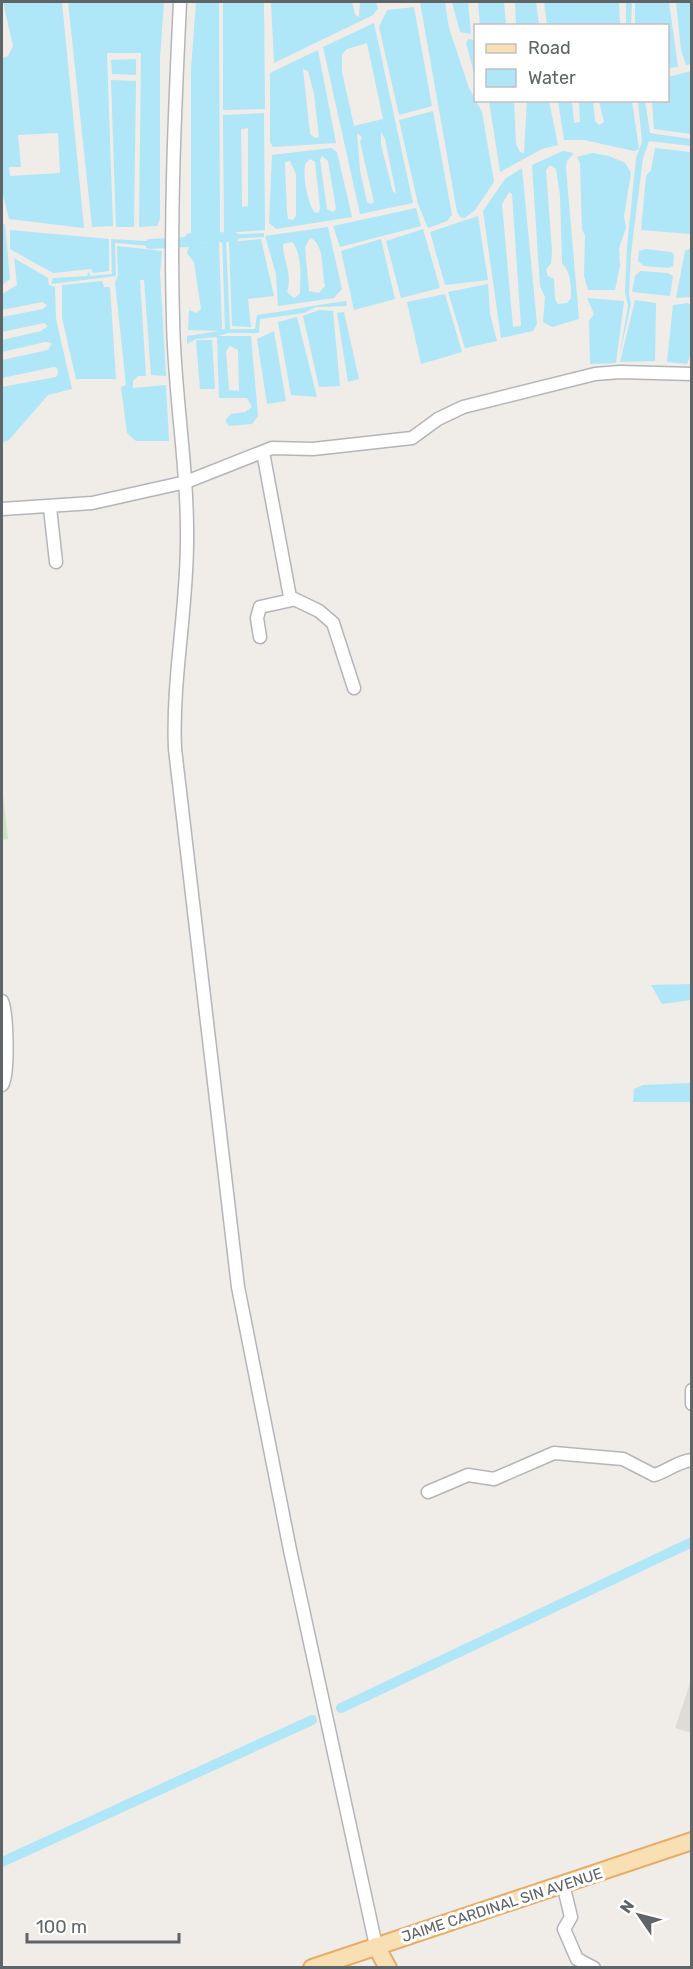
<svg xmlns="http://www.w3.org/2000/svg" width="693" height="1969" font-family="Rubik,sans-serif">
<style>
.education{fill:#dfdcd6}
.green{fill:#cce5c7}
.water{fill:#afe6f8;fill-rule:evenodd}
.lines{fill:none;stroke-linecap:round;stroke-linejoin:round}
.canal{stroke:#afe6f8;stroke-width:10}
.minor-casing{stroke:#b3b6b9;stroke-width:15}
.major-casing{stroke:#e6ac6a;stroke-width:20}
.minor{stroke:#fff;stroke-width:12}
.major{stroke:#f9e0b4;stroke-width:16}
.labels{text-anchor:middle;stroke-width:6;stroke-linejoin:round;paint-order:stroke}
.street-label{font-size:15px;fill:#5f6467;stroke:#fff}
</style>
<rect width="100%" height="100%" fill="#f0ece8"/>
<path class="education" d="M691 1680V1733L675 1728Z"/>
<path class="green" d="M2 786 8 839 2 840Z"/>
<path class="water" d="M3 2H62L84 228 9 219 2 191V58L8 56 13 46ZM58 133 60 173 10 176 9 167H21L18 135Z
M68 2H164L160 58V219L157 226 139 227 141 53H107L113 226 92 227Z
M196 2H219L220 235H191V69Z
M223 2H264L265 109 223 110Z
M271 2H352L355 15 359 17 360 2H376L378 8 373 15 274 63Z
M420 2H445L449 28 469 88 482 112 494 182 475 210 465 218 460 217 457 212Z
M452 2H468L471 34 460 32Z
M478 2H504L506 25H480Z
M515 2H536L539 25H516Z
M544 2H619L620 25H547Z
M626 2H632L631 25H626Z
M635 2H669L678 67 668 68V26L635 25Z
M676 2H691V64L686 65 681 50Z
M414 7 432 106 399 115 379 27 387 10Z
M374 23 413 203 360 214 323 47ZM367 43 383 119 354 126 342 72V54L347 49ZM381 132 385 139 396 193 393 192 381 145ZM357 133 362 137 360 142 374 202 371 204 367 202 360 170Z
M468 39 475 40V76L466 43Z
M318 50 336 143 273 147 270 142V73ZM303 69 308 71 314 94 319 137 315 138 310 134Z
M136 59V75L112 74 111 60Z
M691 71V134L654 129 652 101 668 100V77Z
M111 80 136 81 134 227H116Z
M489 101H514L516 144 520 152 524 153 527 101H549L558 145 542 149 500 172Z
M558 101H572L574 123 580 122 579 101H593L595 121 599 125 604 122 599 101H632L639 149 634 151 584 140H564Z
M638 101H645L650 133 691 139V146L649 141 643 158 631 253 629 295 631 304 619 358 628 306 625 292 627 247 636 158 642 142Z
M433 111 452 215 447 221 428 228 418 204 399 120Z
M264 113 265 230 224 233 223 115ZM248 128V206L242 207 241 129Z
M331 148 337 152 352 217 276 229 269 223 272 155ZM322 156 328 161 336 209 333 212 327 209 320 160ZM310 159 315 162 320 208 319 213 314 212C307 200 303 178 305 164ZM290 161 296 174V216L293 220 288 219 287 212 285 165V162Z
M655 148 691 152V234L641 230 646 176 651 170Z
M563 151 574 153 567 161 566 168 579 319 552 327 543 322 545 297 540 286 532 165ZM550 165 556 169 560 195 562 263C571 272 571 285 571 298L567 303 558 304 555 299 554 279 548 276 546 270 551 263 552 251 546 170Z
M592 153 609 156 625 163 631 173 624 216 626 228 619 248 620 266 615 290H588L584 276 585 235 582 230 580 163 577 157Z
M522 168 537 324 533 331 501 338 483 211 505 179ZM509 192 512 194 521 326 513 327 502 204Z
M416 208 421 226 340 247 333 226Z
M478 216 488 280 445 285 430 232Z
M5 224 10 279 2 285V225Z
M328 227 342 289 334 298 278 306 276 274 265 236ZM310 238C325 243 321 270 325 286L319 293 309 291 305 247ZM292 242C303 255 300 277 300 294L294 298 287 292C293 274 283 261 283 244Z
M423 229 440 288 401 298 386 241Z
M10 230 109 239V271L93 273 91 269 53 273 10 249Z
M264 233V237L226 239 230 329H255L257 315C287 311 316 305 346 301L347 306 316 307 304 313 260 319 259 333H228L218 336H251L258 416 252 424 229 426 225 420 231 414 245 412 252 407 247 398H219L217 337 196 339 187 344V336L219 331 188 330 189 310 197 313 201 309 194 262 187 253 190 243 219 242 222 330 225 329 222 235ZM230 346 238 350 239 391 229 390 226 351Z
M111 239 163 242V247L115 243 116 276 51 284 53 278 87 276 89 271 90 276 112 274Z
M261 239 274 296 248 299 251 327 232 326 229 242Z
M381 239 395 299 354 310 341 251Z
M117 246 162 251 160 273 166 376 151 375 144 280H140L146 376H138L133 381V388L166 385 169 441H136L127 433 121 387 126 385 115 282 118 275Z
M691 248V297L676 298 685 251Z
M646 249 671 252 674 254 673 266 669 268 644 266 638 261 639 251Z
M14 258 48 278 49 285 55 287 56 319 72 389 48 395 8 441 2 442V387L56 377 58 373 57 368 54 367 2 378V360L48 350 52 343 45 342 2 352V340L41 331 48 326 44 323 2 332V317L43 309 47 305 42 302 2 310V294L17 285Z
M640 271 668 273 673 276 670 296 632 292 635 276Z
M102 281 104 287H110L116 379H76L62 318V285Z
M488 284 490 314 497 341 465 348 448 292Z
M445 294 462 352 421 364 407 302Z
M587 298 624 301 616 363 590 364 589 321 594 314Z
M635 300 656 303 655 361 620 362Z
M688 303 691 305 692 350 687 364 667 362 673 305Z
M319 310 333 311 340 386 319 387 303 316Z
M344 312 359 379 348 382 337 313Z
M297 317 317 397 291 395 278 322Z
M274 331 286 401 267 404 257 339Z
M196 340H212L215 389H200Z
M691 984V1000L662 1004 651 985Z
M691 1083V1102H633L634 1089 643 1085Z"/>
<g class="lines">
<path class="canal" d="M150 244 187 242 190 238 234 237
M341 1708 692 1542
M2 1862 312 1720"/>
<g class="minor-casing">
<path id="minor" d="M180 2C175 107 170 214 173 319 174 393 188 467 187 541 187 611 172 679 175 749L238 1287 290 1550 376 1946
M263 452 290 597 319 611 333 623 354 688
M50 508 56 562
M2 509 92 503 186 482 272 448 313 449 412 438 438 419 463 407 595 374 620 372 692 374
M260 637 257 618 260 607 292 600
M2 1001C7 1012 9 1077 2 1085
M692 1390V1404
M428 1492 468 1475 494 1479 554 1453 623 1459 654 1475C668 1471 676 1462 692 1460
M563 1884 571 1917 564 1929 577 1959 594 1968"/>
</g>
<g class="major-casing">
<path id="major" d="M376 1946 388 1968
M312 1968 692 1841"/>
</g>
<use href="#minor" class="minor"/>
<use href="#major" class="major"/>
</g>
<g class="labels">
<g class="street-label">
<text transform="translate(502 1905) rotate(-18)" y="5">JAIME CARDINAL SIN AVENUE</text>
</g>
</g>
<rect width="693" height="1969" fill="none" stroke="#5f6467" stroke-width="6"/>
<rect x="474" y="24" width="195" height="78" fill="#ffffff" stroke="#bfc1c2" stroke-width="1.5"/>
<rect x="486" y="44" width="30" height="9" fill="#f9e0b4" stroke="#bfc1c2" stroke-width="1.5"/>
<text x="528" y="54" font-size="18" fill="#5f6467">Road</text>
<rect x="486" y="69" width="30" height="18" fill="#afe6f8" stroke="#bfc1c2" stroke-width="1.5"/>
<text x="528" y="84" font-size="18" fill="#5f6467">Water</text>
<g transform="translate(639 1915) rotate(305)" stroke="#ffffff" stroke-width="4.5" paint-order="stroke">
<path d="M0-4.5L10 22L0 15L-10 22Z" fill="#5f6467"/>
<text y="-9" font-size="16" font-weight="bold" text-anchor="middle" fill="#5f6467">N</text>
</g>
<path d="M27 1933v9h152v-9" fill="none" stroke="#5f6467" stroke-width="3"/>
<text x="36" y="1933" font-size="18" fill="#5f6467" stroke="#ffffff" stroke-width="4.5" paint-order="stroke">100 m</text>
</svg>
